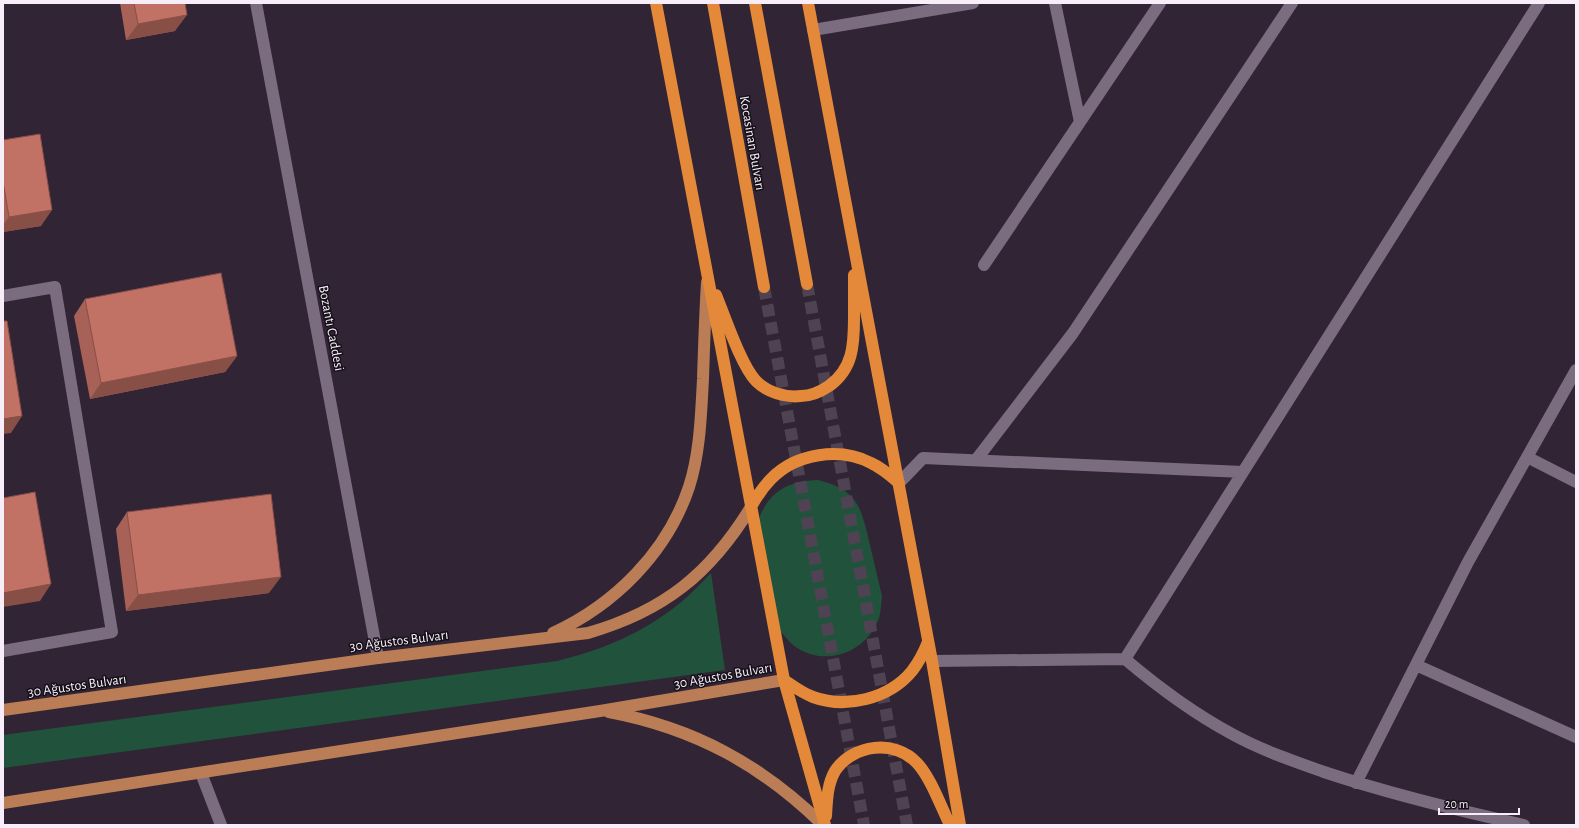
<svg xmlns="http://www.w3.org/2000/svg" width="1579" height="828" font-family="'Alegreya Sans',sans-serif">
<style>
.green{fill:#21533c}
.lines{fill:none;stroke-linecap:round;stroke-linejoin:round}
.highway-tunnel{stroke:#4f4253;stroke-width:12;stroke-dasharray:12 6;stroke-linecap:butt}
.minor{stroke:#7b6c80;stroke-width:12}
.major{stroke:#ba7d55;stroke-width:12}
.highway{stroke:#e48939;stroke-width:12}
.wall{fill:#a76157}
.shaded-wall{fill:#884f47}
.building{fill:#c27165;stroke:#884f47}
.labels{text-anchor:middle;stroke-width:3;stroke-linejoin:round;paint-order:stroke}
.street-label{font-size:14px;fill:#f7eefa;stroke:#161018}
</style>
<rect width="100%" height="100%" fill="#312435"/>
<path class="green" d="M818 480C859 490 861 508 870 545 874 562 878 579 882 596 881 605 881 615 877 623 864 652 827 666 799 649 792 645 787 639 781 632L757 524C767 493 786 481 818 480Z
M711 573 725 670 3 768V735L557 661C602 650 643 633 680 603 691 594 701 583 711 573Z"/>
<g class="lines">
<path class="highway-tunnel" d="M807 284 907 825
M764 287 864 825"/>
<path class="minor" d="M256 3 378 658
M1055 3 1080 122
M813 30 973 3
M984 265 1160 3
M3 296 55 287 112 632 3 651
M1527 457 1576 482
M976 460 1073 333 1292 3
M899 483 923 458 1243 472
M1125 659C1158 687 1193 713 1232 734 1261 750 1293 761 1324 772 1390 794 1456 810 1524 825
M932 661 1125 659 1539 3
M1416 665 1576 737
M201 773 221 825
M1356 783 1468 562 1576 370"/>
<path class="major" d="M553 633C614 605 667 553 689 487 700 453 701 415 703 379 704 347 705 315 707 282
M3 710 378 658 588 633C664 611 710 574 751 507
M609 712C694 728 762 765 823 825
M3 803 600 711 784 680"/>
<path class="highway" d="M656 3 784 680 825 825
M713 3 764 287
M755 3 807 284
M808 3 932 661 960 825
M716 295C725 317 741 365 756 381 767 392 785 398 801 396 811 396 820 392 829 386 853 369 854 345 854 318 854 304 854 290 854 275
M751 507C757 496 763 487 771 479 796 453 840 447 871 463 882 468 890 475 899 483
M784 680C793 686 802 693 813 697 846 709 889 699 912 671 919 662 924 652 928 642
M826 816C827 801 827 785 835 771 853 744 895 739 917 763 931 778 941 807 950 825"/>
</g>
<path class="wall" d="M120 3H185L175 31 126 40Z
M3 140 41 226 3 232Z
M85 299 237 356 225 372 90 399 74 316Z
M127 512 269 593 126 611 116 529Z"/>
<path class="shaded-wall" d="M187 15 175 31 126 40 138 24Z
M52 210 41 226 3 232V225L9 217Z
M237 356 225 372 90 399 101 383Z
M22 416 11 433 3 434V419Z
M281 577 269 593 126 611 138 595Z
M51 584 40 601 3 607V593Z"/>
<path class="building" d="M134 3H185L187 15 138 24Z
M40 134 52 210 9 217 3 181V140Z
M221 273 237 356 101 383 85 299Z
M3 321H7L22 416 3 419Z
M35 492 51 584 3 593V498Z
M271 494 281 577 138 595 127 512Z"/>
<g class="labels">
<g class="street-label">
<text transform="translate(753 143) rotate(80)" y="5">Kocasinan Bulvarı</text>
<text transform="translate(332 328) rotate(79)" y="5">Bozantı Caddesi</text>
<text transform="translate(399 640) rotate(-7)" y="5">30 Ağustos Bulvarı</text>
<text transform="translate(723 675) rotate(-10)" y="5">30 Ağustos Bulvarı</text>
<text transform="translate(77 685) rotate(-8)" y="5">30 Ağustos Bulvarı</text>
</g>
</g>
<rect width="1579" height="828" fill="none" stroke="#f7eefa" stroke-width="8"/>
<path d="M1439 808v6h80v-6" fill="none" stroke="#f7eefa" stroke-width="2"/>
<text x="1445" y="808" font-size="12" fill="#f7eefa" stroke="#161018" stroke-width="3" paint-order="stroke">20 m</text>
</svg>
